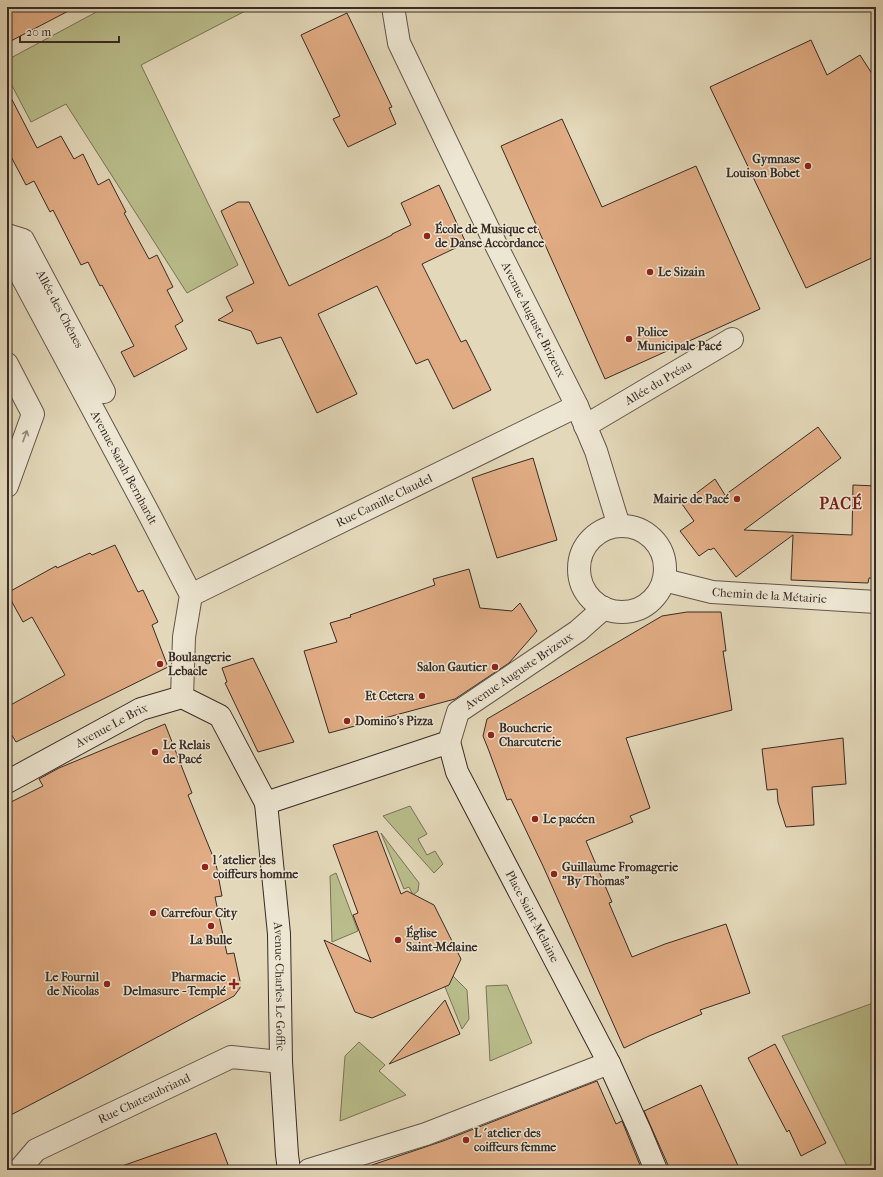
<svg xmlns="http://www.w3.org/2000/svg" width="883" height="1177" font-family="'IM FELL French Canon',serif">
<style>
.green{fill:#b9bd8b;stroke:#787458}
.building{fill:#e1ac84;stroke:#382b26}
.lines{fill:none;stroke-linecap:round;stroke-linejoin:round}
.street-casing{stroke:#63564b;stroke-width:24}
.secondary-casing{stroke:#382b26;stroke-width:24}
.street{stroke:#ede6d2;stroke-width:22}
.secondary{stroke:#ede6d2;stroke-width:22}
.oneway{stroke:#92887c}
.poi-dot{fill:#8f2418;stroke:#ede6d2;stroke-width:1.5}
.labels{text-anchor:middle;stroke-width:3;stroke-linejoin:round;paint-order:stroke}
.poi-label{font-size:12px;font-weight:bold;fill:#382b26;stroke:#ede6d2;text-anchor:start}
.street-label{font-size:12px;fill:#382b26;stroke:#ede6d2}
.district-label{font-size:16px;font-weight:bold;letter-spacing:1px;fill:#7a1f14;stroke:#ede6d2}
</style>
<rect width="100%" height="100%" fill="#e3d8b9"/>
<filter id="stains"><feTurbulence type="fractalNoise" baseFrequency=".005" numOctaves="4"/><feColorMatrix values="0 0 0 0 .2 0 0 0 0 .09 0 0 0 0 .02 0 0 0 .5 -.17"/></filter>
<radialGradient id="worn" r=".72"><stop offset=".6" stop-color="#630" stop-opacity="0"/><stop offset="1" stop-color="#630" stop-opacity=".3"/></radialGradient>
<path class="green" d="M101 7H253L141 65 238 265 187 293 66 104 31 122 7 76V60L102 9Z
M410 806 427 834 418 839 427 855 435 851 443 864 434 873 383 816Z
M381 833 419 883 418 891 413 895 409 887 404 889Z
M336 873 358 931 332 942 330 876Z
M450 973 467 990 469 1019 462 1029 441 977Z
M507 985 532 1043 490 1061 486 986Z
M876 1002V1170H849L782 1036Z
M359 1042 385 1065 379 1071 406 1095 340 1121 345 1056Z"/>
<path class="building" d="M7 7H76L7 43Z
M347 13 392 107 389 108 396 124 348 147 333 119 340 116 301 35Z
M811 40 827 75 860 55 876 80V256L806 288 710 87Z
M7 90 37 148 61 136 74 159 83 154 98 185 109 179 126 212 124 213 149 259 157 255 173 287 167 290 183 321 175 326 187 349 134 377 121 352 134 346 102 285 100 286 88 262 81 265 53 210 50 212 34 181 26 185 7 149Z
M562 119 602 207 696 166 760 309 605 379 501 146Z
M439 185 466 243 422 264 461 342 466 340 491 390 453 409 428 359 416 364 377 286 318 314 357 394 317 413 281 337 257 344 251 331 218 320 233 311 226 297 254 283 221 211 238 202H249L289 286 392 235V234L411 225 401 203Z
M818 427 841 458 744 530 852 535 853 485 876 486V578H869L868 583 791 580 793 535 736 577 714 548 710 550 709 549 699 556 680 531 694 521 682 504 715 479 725 495Z
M533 458 557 540 497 558 472 478 498 469Z
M115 545 138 592 143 590 158 622 152 625 168 667 16 742 7 727V707L65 675 32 617 23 622 7 593 56 566 57 568 90 553 92 555Z
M469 569 480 608 512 611 520 603 537 631 509 663 455 699 329 733 304 651 337 642 330 623 351 617 350 615 435 585 433 579Z
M687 612H721L726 651H723L732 710 626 738 650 808 630 816 633 822 586 841 612 902 609 903 632 957 665 944 726 924 750 993 700 1010 702 1014 649 1036 624 1048 543 866 511 799 507 800 489 751 483 736 487 719 662 616Z
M253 658 294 742 258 752 225 683 227 682 222 668Z
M165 724 192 793 188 795 216 864 222 896 215 897 227 954 234 953 240 981V988L234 996 83 1077 7 1117V804L43 786 39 779 59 768Z
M843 738 846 784 812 787 814 825 786 827 778 802 777 789 767 790 762 749Z
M377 831 401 894 407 891 434 905 461 959 449 985 372 1018 355 1012 324 940 371 962 353 915 358 913 333 845Z
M445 1000 460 1034 389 1064Z
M775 1044 826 1143 801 1156 789 1130 787 1132 748 1058Z
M597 1081 616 1124 622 1121 642 1170H373L372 1165 443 1141Z
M701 1085 740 1170H668V1165L644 1111Z
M216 1133 230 1170H123L122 1166Z"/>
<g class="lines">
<g class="street-casing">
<g id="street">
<path id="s1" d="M393 7 399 43 497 247 577 406 596 451 619 526"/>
<path id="s2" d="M7 235 23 240 104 392"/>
<path id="s3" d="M7 249 149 514 191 595 184 637 182 697"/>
<path d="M7 364 33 414 7 486"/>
<path id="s4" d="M585 426 732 339"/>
<circle cx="622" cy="569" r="43"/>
<path id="s5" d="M664 580 712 592 876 602"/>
<path id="s6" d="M191 595 577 406"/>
<path id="s7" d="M449 742 458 712 578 631 604 608"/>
<path id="s8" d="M19 1170 36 1150 231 1057 281 1062"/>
<path d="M309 1170 426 1134 609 1063"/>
</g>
</g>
<g class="secondary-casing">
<g id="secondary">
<path id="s9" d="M7 782 141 709 182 697 220 716 266 803 449 742 457 772 609 1063 639 1129 656 1170"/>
<path id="s10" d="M266 803 279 934 281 1062 287 1155 289 1170"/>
</g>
</g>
<use href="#street" class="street"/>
<use href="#secondary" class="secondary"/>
</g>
<defs><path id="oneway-shaft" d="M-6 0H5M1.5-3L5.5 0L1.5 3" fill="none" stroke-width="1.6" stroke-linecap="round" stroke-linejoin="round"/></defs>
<use class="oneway" href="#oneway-shaft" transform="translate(25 436) rotate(-70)"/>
<g class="poi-dot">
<circle cx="808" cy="166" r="4"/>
<circle cx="427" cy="236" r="4"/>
<circle cx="650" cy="272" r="4"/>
<circle cx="629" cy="339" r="4"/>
<circle cx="737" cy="499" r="4"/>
<circle cx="160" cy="664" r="4"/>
<circle cx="495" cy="667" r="4"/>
<circle cx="422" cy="696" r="4"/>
<circle cx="347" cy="721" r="4"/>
<circle cx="491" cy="735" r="4"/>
<circle cx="155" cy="752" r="4"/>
<circle cx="535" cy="819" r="4"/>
<circle cx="205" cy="867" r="4"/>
<circle cx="554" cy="874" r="4"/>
<circle cx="153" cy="913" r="4"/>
<circle cx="211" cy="926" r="4"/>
<circle cx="398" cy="940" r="4"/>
<circle cx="107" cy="984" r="4"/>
<path d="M232 978h4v4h4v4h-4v4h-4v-4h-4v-4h4z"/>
<circle cx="466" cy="1140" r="4"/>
</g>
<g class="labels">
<g class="poi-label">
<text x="800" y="163" text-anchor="end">Gymnase<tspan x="800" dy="14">Louison Bobet</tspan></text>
<text x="435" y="233">École de Musique et<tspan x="435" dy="14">de Danse Accordance</tspan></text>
<text x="658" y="276">Le Sizain</text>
<text x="637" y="336">Police<tspan x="637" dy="14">Municipale Pacé</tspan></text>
<text x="729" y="503" text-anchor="end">Mairie de Pacé</text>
<text x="168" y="661">Boulangerie<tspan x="168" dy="14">Lebacle</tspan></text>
<text x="487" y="671" text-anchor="end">Salon Gautier</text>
<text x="414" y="700" text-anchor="end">Et Cetera</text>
<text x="355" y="725">Domino's Pizza</text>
<text x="499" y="732">Boucherie<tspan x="499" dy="14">Charcuterie</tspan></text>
<text x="163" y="749">Le Relais<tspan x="163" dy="14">de Pacé</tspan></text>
<text x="543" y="823">Le pacéen</text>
<text x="213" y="864">l´atelier des<tspan x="213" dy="14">coiffeurs homme</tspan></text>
<text x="562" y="871">Guillaume Fromagerie<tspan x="562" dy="14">"By Thomas"</tspan></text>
<text x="161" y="917">Carrefour City</text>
<text x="406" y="937">Église<tspan x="406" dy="14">Saint-Mélaine</tspan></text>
<text x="211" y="944" text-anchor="middle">La Bulle</text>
<text x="99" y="981" text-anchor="end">Le Fournil<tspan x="99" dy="14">de Nicolas</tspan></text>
<text x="226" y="981" text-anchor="end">Pharmacie<tspan x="226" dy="14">Delmasure - Templé</tspan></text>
<text x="474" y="1137">L´atelier des<tspan x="474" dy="14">coiffeurs femme</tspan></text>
</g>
<g class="street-label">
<text dy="4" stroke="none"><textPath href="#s2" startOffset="95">Allée des Chênes</textPath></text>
<text dy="4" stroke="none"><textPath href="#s1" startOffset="344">Avenue Auguste Brizeux</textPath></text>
<text dy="4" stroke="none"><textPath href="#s4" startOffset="85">Allée du Préau</textPath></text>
<text dy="4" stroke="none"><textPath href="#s3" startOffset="248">Avenue Sarah Bernhardt</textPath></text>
<text dy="4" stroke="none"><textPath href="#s6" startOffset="215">Rue Camille Claudel</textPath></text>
<text dy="4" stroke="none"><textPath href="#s5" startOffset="107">Chemin de la Métairie</textPath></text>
<text dy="4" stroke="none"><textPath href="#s7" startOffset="105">Avenue Auguste Brizeux</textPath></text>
<text dy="4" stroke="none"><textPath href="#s9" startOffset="119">Avenue Le Brix</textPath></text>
<text dy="4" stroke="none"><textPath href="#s9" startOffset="723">Place Saint-Melaine</textPath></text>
<text dy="4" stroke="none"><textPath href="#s10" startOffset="184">Avenue Charles Le Goffic</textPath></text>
<text dy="4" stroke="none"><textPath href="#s8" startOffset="146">Rue Chateaubriand</textPath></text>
</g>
<g class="district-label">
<text x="841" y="509">PACÉ</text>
</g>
</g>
<rect width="883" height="1177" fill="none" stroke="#e3d8b9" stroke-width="24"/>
<rect x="8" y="8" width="867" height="1161" fill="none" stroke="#382b26" stroke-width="2"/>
<rect x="12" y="12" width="859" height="1153" fill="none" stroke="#382b26"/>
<path d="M20 36v6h99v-6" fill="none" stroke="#382b26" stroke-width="2"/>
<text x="26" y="36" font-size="12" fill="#382b26" stroke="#ede6d2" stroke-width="3" paint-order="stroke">20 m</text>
<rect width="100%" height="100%" filter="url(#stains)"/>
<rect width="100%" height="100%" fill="url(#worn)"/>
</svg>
